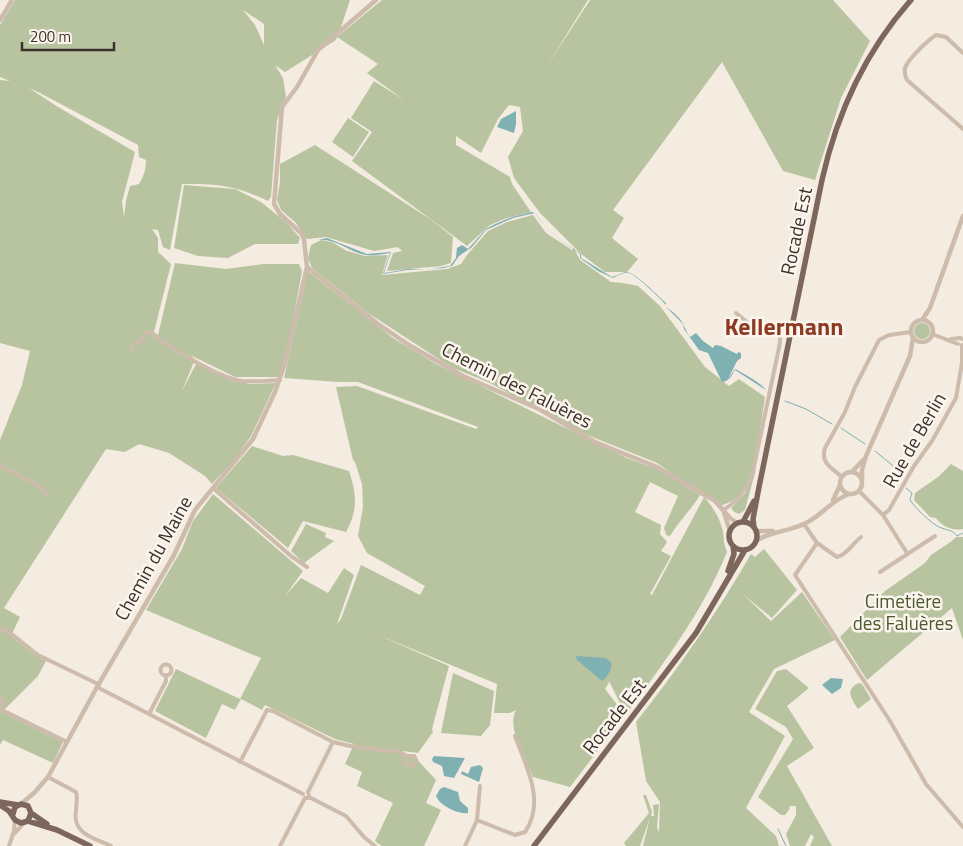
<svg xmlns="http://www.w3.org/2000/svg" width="963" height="846" font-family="'Titillium Web',sans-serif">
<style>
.green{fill:#b8c4a0;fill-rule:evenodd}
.water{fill:#7fb0b2}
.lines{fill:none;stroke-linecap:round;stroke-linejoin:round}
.stream{stroke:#7fb0b2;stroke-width:1}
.minor{stroke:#cdbbac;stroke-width:4}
.tertiary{stroke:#cdbbac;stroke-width:4.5}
.primary{stroke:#7d675c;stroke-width:5.5}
.labels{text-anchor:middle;stroke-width:5;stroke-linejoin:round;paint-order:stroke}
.street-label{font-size:19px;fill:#3b302b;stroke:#fbf5ee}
.park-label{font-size:19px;fill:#4a5a2e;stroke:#fbf5ee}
.district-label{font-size:24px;font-weight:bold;fill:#8c3b22;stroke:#fbf5ee}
</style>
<rect width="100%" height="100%" fill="#f4ebe1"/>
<path class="green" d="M15 0H350L338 36 382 0H588L547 66 590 0H833L870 41 841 98 815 180 783 171 722 62 613 210 624 218 612 238 638 259 627 272H605L581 254 540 213 514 178 508 157 523 131 520 107 509 105 498 119 481 153 456 136V145L510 177 512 184 531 212 507 218 490 225 467 246 352 161 372 132 351 118 374 81 404 100 367 73 378 64 337 37 336 40 285 72 275 65 283 78 286 97 277 120 271 197 268 201C234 185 219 184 182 184L170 250 163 247 158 230 152 229 158 238V252L171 264 154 332 158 335 175 263 226 269 264 264H299L302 271 286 359 278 377H235L190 355 195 359 182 391 196 364 232 381 251 384 276 383 251 436 234 460 212 484 205 476 169 453 139 444 125 452 106 449 4 608 20 617 11 636 35 655 46 661 38 676 2 712 63 742 53 763 3 740 0 745V440L22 385 30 351 0 343V80L10 81 0 77V25ZM243 10 264 24V45L255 25ZM29 88 40 93 138 145 139 157 146 160C146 169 144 176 139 184L130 186 126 201 124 217 122 202 135 152 58 107Z
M348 118 369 132 353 157 332 142Z
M315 145 430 219 453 237 451 263 441 266 387 271 393 253 402 251 398 247 374 251 326 237 307 239 295 222 281 210 277 200 280 182V164Z
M184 185 235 189 261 202 287 223 300 238 298 244H255L228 258 198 256 174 248Z
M533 215 546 233 572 250 574 248 580 260 611 282 623 283 638 286 660 306 705 367 729 386 739 379 765 397C761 421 756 474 742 492 736 499 728 504 719 506L657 463 575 430 490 383 451 367 368 313 312 268 308 258 311 245 321 240 332 242 347 251 365 256 388 255 382 275 447 269 461 264 467 255 488 231 507 222Z
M308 271 393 338 438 365 627 458 659 470 700 495C691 510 679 521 670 536L666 535 664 528 678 496 650 482 635 512 661 525 660 534 667 542 661 551 671 556 650 594 652 595 704 497C712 506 719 516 722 528 725 538 722 540 727 552 702 613 664 662 626 715L610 683V681L605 689 625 715 570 787 533 777C526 760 506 727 516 710L510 713H494L497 684 376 634 449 666 432 729 433 732 418 753 364 746 414 756 436 780 426 803 441 810 424 846H382L375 841 393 803 357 786 362 772 345 764 354 744 335 739 265 705 262 710 241 699 235 710 222 704 206 738 155 711 176 669 240 699 261 658 146 610 182 549 193 521 213 494 303 571 285 596 301 578 328 593 344 568 354 575 337 624 341 619 361 565 420 595 425 586 367 553 358 536 363 507 362 484 355 462 353 460 336 387 357 386 476 429 478 427 358 382H338L284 378Z
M914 331a8 8 0 1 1 16 0a8 8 0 1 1-16 0Z
M252 446 283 456 293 455 349 471C357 495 358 510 346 532L303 521 288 548 216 488Z
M951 464 963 471V529C952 531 943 527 936 518L930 517 914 500 915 493 938 477Z
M756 469 745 510 739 514 734 512 731 508 745 493Z
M306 524 326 533 325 537 334 541 304 563 291 551Z
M956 537H963V640L952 608 867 680 840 637 885 591 925 563 931 555 952 541Z
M764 549 797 590 772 618 743 594 771 621 802 592 835 640 774 669 749 712 785 736 746 808 776 836 779 846H643L650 818 640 846H626L624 843 649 813 643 795H646L652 812 651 816H654L653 805 659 804 657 827 659 832 660 802 646 781 636 722C678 669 717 613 751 554L755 557Z
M786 669 809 688 787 706 814 748 787 766 832 846H810L814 837 811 834 805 846H790L786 834 796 815V806H790L789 810 785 815H781L758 797 793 739 786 727 755 709 777 671Z
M453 673 494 691 490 725 481 736 441 733Z
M859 683 862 684 871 699 858 709C852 700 844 689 859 683Z"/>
<path class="water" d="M516 111V124L514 133 497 127 501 119Z
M532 212 535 213C541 221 548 231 557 237 564 243 573 248 581 254V258L612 277C617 276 622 272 627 272 636 273 658 296 666 303V305C662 300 635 274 629 273 623 272 618 276 613 278L598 271 580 258V254C562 241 547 232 535 213L513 218 486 230 472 247 459 256 452 266 443 268 407 270 383 274 390 253C383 254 374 256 366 255 348 252 337 238 317 240L327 238 367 254 391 252 384 273 408 269H429L450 266 456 258 457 248 462 245 468 249 486 229 493 225 512 217Z
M666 307C672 311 682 319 684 326 686 330 687 333 690 337L696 333 703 341 713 348 715 345 721 346 737 354 738 352 741 353V358L737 361 728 379 735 369C743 373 761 383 766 390L735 370C731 376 730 381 722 382L708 353 699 350 684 329 683 324Z
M576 656 606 658 611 662C613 668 607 678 602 681L577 660Z
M831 678 843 679 841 688 832 694 822 685Z
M434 756 465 758 454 778 444 776 442 766 433 762 432 759Z
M480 765 483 768 479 782 461 774 462 771 468 774 471 767Z
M444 787 458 792 460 801 468 808V813C459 815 439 805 436 796L440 789Z"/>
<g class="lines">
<path class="stream" d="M785 401 806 409 832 424
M841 428 865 444
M875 451 892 465 901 476
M906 488 912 493 910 500C914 507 932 524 939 527 946 530 953 530 957 536L963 533
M778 829 786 846"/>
<path class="minor" d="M963 53 946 37 936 35C928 40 908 59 905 68 904 73 905 76 907 80L963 129
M932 334 958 344
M951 339 960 338 963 339
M132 349 135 343 141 341 146 333 150 332C168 347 219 378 242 381 254 382 268 381 280 380
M0 465 41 487 43 492 47 494
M842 477C832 468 820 463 825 448L845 412 855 387 879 340 889 335 911 332
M213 488 291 556 307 567
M859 491 883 515 907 553
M723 510C737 502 745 491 752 476L780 343V336L776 330 754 328 736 313
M883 515 889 510 914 466 932 441 956 398 962 363V345
M804 524 817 543 837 557C847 555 853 543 861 537
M817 543 795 575 890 721 926 784 963 827
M880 572 935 536
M0 628 9 632 38 655 98 684
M160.5 670a5.5 5.5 0 1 1 11 0a5.5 5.5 0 1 1-11 0Z
M97 687 303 794
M0 698 4 703 0 708
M0 709 67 742
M149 714 166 681V675
M240 762 267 710 273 711 333 742
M48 777 76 792C78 798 76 805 76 811 72 834 94 838 111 846
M308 792 333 742 350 746 400 752 407 756H414L416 760 414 765 411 766 406 764 405 760 407 756
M309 797 346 816 364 837 375 846
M477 820 480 786
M14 834 24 823
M9 846 14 831 15 820
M280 846 305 798H308L309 795
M465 846 477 820 515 835 525 832C546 802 526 766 515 736"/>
<path class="tertiary" d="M0 20 12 0
M307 267 378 324 409 345 463 376 539 409 595 442 657 467 715 501 730 518 737 523
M922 320 930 308 963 216
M911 331a11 11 0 1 1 22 0a11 11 0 1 1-22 0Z
M852 472 863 460
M840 483a11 11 0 1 1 22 0a11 11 0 1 1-22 0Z
M862 481V470L866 456 910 356 913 338
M833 500 840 485
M724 512 730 532
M757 531H773
M757 540C773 531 791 531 806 523 822 515 832 500 849 494
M21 804 34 793 48 777 97 687 174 555 195 510 253 439 275 392 285 363 307 267 304 239 301 233 280 214 274 204 282 107 297 87 318 50 376 0"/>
<path class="primary" d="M729 536a14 14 0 1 1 28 0a14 14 0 1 1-28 0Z
M743 522 754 501
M754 527 753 519 759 487 822 180C837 113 865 52 911 0
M728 571 734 554 733 546
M0 802 18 805
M0 805 9 811 15 820 21 823 28 821 31 813 28 806 21 804 15 807 13 814
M31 813 47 824
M28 821 57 830 90 846
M534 846 696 633 745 550"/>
</g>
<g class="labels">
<g class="street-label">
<text transform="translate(796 231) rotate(-78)" y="7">Rocade Est</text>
<text transform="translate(517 385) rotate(27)" y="7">Chemin des Faluères</text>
<text transform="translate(914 440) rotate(-60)" y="7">Rue de Berlin</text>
<text transform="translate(153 558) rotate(-61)" y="7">Chemin du Maine</text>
<text transform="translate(614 716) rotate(-52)" y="7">Rocade Est</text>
</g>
<g class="park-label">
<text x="903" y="608">Cimetière<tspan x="903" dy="22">des Faluères</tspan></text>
</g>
<g class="district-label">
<text x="784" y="335">Kellermann</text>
</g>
</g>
<path d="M22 42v8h92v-8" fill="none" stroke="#3b302b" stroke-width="2.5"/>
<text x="30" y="42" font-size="15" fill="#3b302b" stroke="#fbf5ee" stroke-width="4" paint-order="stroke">200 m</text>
</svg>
